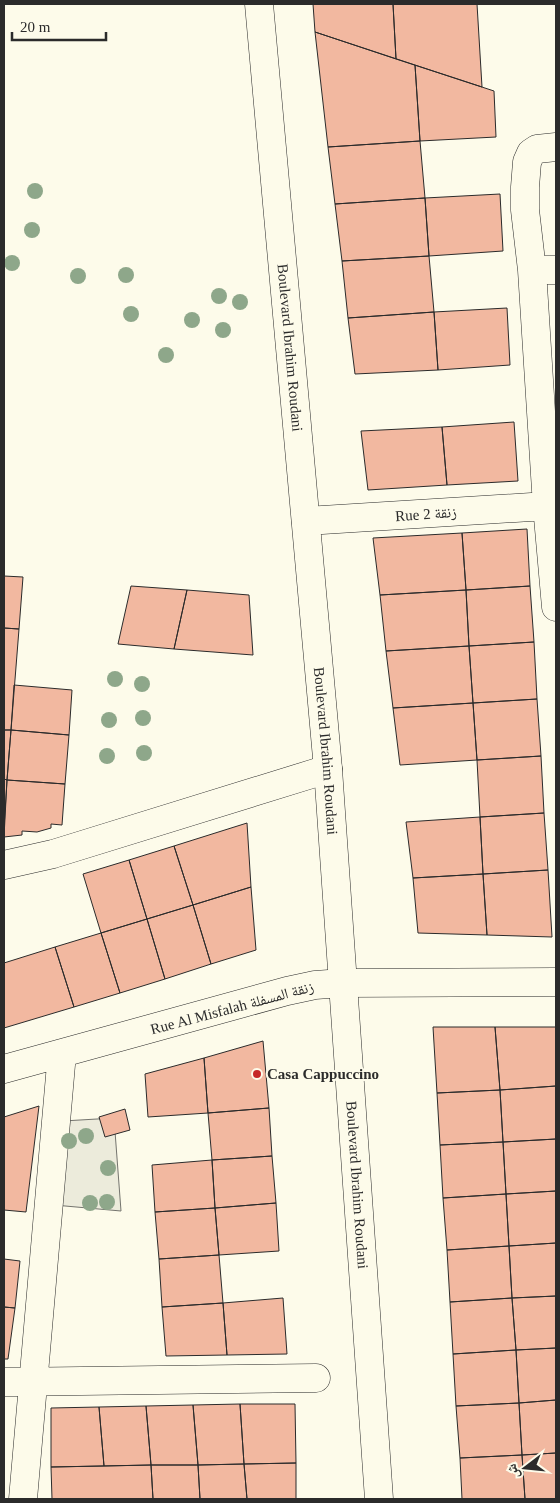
<svg xmlns="http://www.w3.org/2000/svg" width="560" height="1503" font-family="'Times New Roman','Noto Naskh Arabic',serif">
<style>
.green{fill:#ecebdb;stroke:#74746e}
.building{fill:#f2b8a0;stroke:#2b2b2b}
.lines{fill:none;stroke-linecap:round;stroke-linejoin:round}
.street-casing{stroke:#2b2b2b;stroke-width:29}
.secondary-casing{stroke:#2b2b2b;stroke-width:29}
.street{stroke:#fdfbea;stroke-width:28}
.secondary{stroke:#fdfbea;stroke-width:28}
.tree{fill:#8ea78a}
.poi-dot{fill:#c62828;stroke:#fdfbea;stroke-width:2}
.labels{text-anchor:middle;stroke-width:4;stroke-linejoin:round;paint-order:stroke}
.street-label{font-size:15px;fill:#2b2b2b;stroke:#fdfbea}
.poi-label{font-size:15px;font-weight:bold;fill:#2b2b2b;stroke:#fdfbea;text-anchor:start}
</style>
<rect width="100%" height="100%" fill="#fdfbea"/>
<path class="green" d="M114 1118 121 1211 54 1205 63 1121Z"/>
<path class="building" d="M313 4H393L396 59 315 32Z
M393 4H477L482 87 396 59Z
M315 32 415 65 420 141 328 147Z
M415 65 494 91 496 137 420 141Z
M420 141 425 198 335 204 328 147Z
M500 194 503 251 429 256 425 198Z
M425 198 429 256 342 261 335 204Z
M429 256 434 312 348 318 342 261Z
M507 308 510 365 438 370 434 312Z
M434 312 438 370 355 374 348 318Z
M514 422 518 481 447 485 442 427Z
M442 427 447 485 368 490 361 431Z
M527 529 530 586 466 590 462 533Z
M462 533 466 590 380 595 373 538Z
M4 576 23 577 19 629 4 628Z
M131 586 187 590 174 649 118 644Z
M530 586 534 642 469 646 466 590Z
M187 590 249 595 253 655 174 649Z
M466 590 469 646 386 651 380 595Z
M4 628 19 629 11 730H4Z
M534 642 537 699 473 703 469 646Z
M469 646 473 703 393 708 386 651Z
M14 685 72 690 69 735 11 730Z
M537 699 541 756 477 760 473 703Z
M473 703 477 760 400 765 393 708Z
M4 730H11L7 780 4 779Z
M11 730 69 735 65 784 7 780Z
M541 756 544 813 480 817 477 760Z
M4 779 7 780 4 828Z
M7 780 65 784 62 825 51 824V828L37 832 22 831V835L4 837Z
M544 813 548 870 483 874 480 817Z
M480 817 483 874 413 878 406 822Z
M247 823 251 887 193 905 174 846Z
M174 846 193 905 147 919 129 860Z
M129 860 147 919 101 933 83 874Z
M548 870 552 937 487 935 483 874Z
M483 874 487 935 418 933 413 878Z
M251 887 256 950 211 964 193 905Z
M193 905 211 964 165 979 147 919Z
M147 919 165 979 120 993 101 933Z
M101 933 120 993 74 1007 55 947Z
M55 947 74 1007 4 1028V963Z
M433 1027H495L500 1090 437 1093Z
M495 1027H556V1086L500 1090Z
M263 1041 269 1108 208 1113 204 1058Z
M204 1058 208 1113 148 1117 145 1074Z
M556 1086V1139L503 1142 500 1090Z
M500 1090 503 1142 440 1145 437 1093Z
M39 1106 26 1212 4 1210V1117Z
M269 1108 272 1156 212 1160 208 1113Z
M125 1109 130 1130 105 1137 99 1117Z
M556 1139V1191L506 1194 503 1142Z
M503 1142 506 1194 443 1198 440 1145Z
M272 1156 276 1203 215 1208 212 1160Z
M212 1160 215 1208 155 1212 152 1165Z
M556 1191V1243L509 1246 506 1194Z
M506 1194 509 1246 447 1250 443 1198Z
M276 1203 279 1251 219 1255 215 1208Z
M215 1208 219 1255 159 1259 155 1212Z
M556 1243V1296L512 1298 509 1246Z
M509 1246 512 1298 450 1302 447 1250Z
M219 1255 223 1303 162 1307 159 1259Z
M4 1259 20 1261 15 1308 4 1307Z
M556 1296V1348L516 1350 512 1298Z
M283 1298 287 1354 227 1355 223 1303Z
M512 1298 516 1350 453 1354 450 1302Z
M223 1303 227 1355 166 1356 162 1307Z
M4 1307 15 1308 8 1359H4Z
M556 1348V1400L519 1403 516 1350Z
M516 1350 519 1403 456 1406 453 1354Z
M556 1400V1453L522 1455 519 1403Z
M519 1403 522 1455 460 1458 456 1406Z
M240 1404 244 1464 198 1465 193 1405Z
M240 1404H295L296 1463 244 1464Z
M193 1405 198 1465H151L146 1406Z
M146 1406 151 1465 104 1466 99 1407Z
M99 1407 104 1466 51 1467V1408Z
M556 1453V1499H525L522 1455Z
M522 1455 525 1499H462L460 1458Z
M296 1463V1499H247L244 1464Z
M244 1464 247 1499H200L198 1465Z
M151 1465H198L200 1499H153Z
M151 1465 153 1499H52L51 1467Z"/>
<g class="lines">
<g class="street-casing">
<path id="street" d="M556 147 537 149 531 153 527 162 525 187V210L532 270 547 506 556 607
M532 270H556
M306 521 547 506
M4 865 53 854 328 769
M4 1069 287 991 315 985 343 983 556 982
M4 1382 316 1378
M23 1499 62 1053"/>
</g>
<g class="secondary-casing">
<g id="secondary">
<path id="s1" d="M259 4 328 769 379 1499"/>
</g>
</g>
<use href="#street" class="street"/>
<use href="#secondary" class="secondary"/>
</g>
<g class="tree">
<circle cx="35" cy="191" r="8"/>
<circle cx="32" cy="230" r="8"/>
<circle cx="12" cy="263" r="8"/>
<circle cx="126" cy="275" r="8"/>
<circle cx="78" cy="276" r="8"/>
<circle cx="219" cy="296" r="8"/>
<circle cx="240" cy="302" r="8"/>
<circle cx="131" cy="314" r="8"/>
<circle cx="192" cy="320" r="8"/>
<circle cx="223" cy="330" r="8"/>
<circle cx="166" cy="355" r="8"/>
<circle cx="115" cy="679" r="8"/>
<circle cx="142" cy="684" r="8"/>
<circle cx="143" cy="718" r="8"/>
<circle cx="109" cy="720" r="8"/>
<circle cx="144" cy="753" r="8"/>
<circle cx="107" cy="756" r="8"/>
<circle cx="86" cy="1136" r="8"/>
<circle cx="69" cy="1141" r="8"/>
<circle cx="108" cy="1168" r="8"/>
<circle cx="107" cy="1202" r="8"/>
<circle cx="90" cy="1203" r="8"/>
</g>
<circle class="poi-dot" cx="257" cy="1074" r="5"/>
<g class="labels">
<g class="street-label">
<text dy="5" stroke="none"><textPath href="#s1" startOffset="345">Boulevard Ibrahim Roudani</textPath></text>
<text transform="translate(426 514) rotate(-4)" y="5">Rue 2 زنقة</text>
<text dy="5" stroke="none"><textPath href="#s1" startOffset="750">Boulevard Ibrahim Roudani</textPath></text>
<text transform="translate(232 1008) rotate(-15)" y="5">Rue Al Misfalah زنقة المسفلة</text>
<text dy="5" stroke="none"><textPath href="#s1" startOffset="1185">Boulevard Ibrahim Roudani</textPath></text>
</g>
<g class="poi-label">
<text x="267" y="1079">Casa Cappuccino</text>
</g>
</g>
<rect width="560" height="1503" fill="none" stroke="#2b2b2b" stroke-width="10"/>
<g transform="translate(525 1468) rotate(254)" stroke="#fdfbea" stroke-width="4" paint-order="stroke">
<path d="M0-4L9 19L0 12L-9 19Z" fill="#2b2b2b"/>
<text y="-8" font-size="14" font-weight="bold" text-anchor="middle" fill="#2b2b2b">ش</text>
</g>
<path d="M12 32v8h94v-8" fill="none" stroke="#2b2b2b" stroke-width="2.5"/>
<text x="20" y="32" font-size="15" fill="#2b2b2b" stroke="#fdfbea" stroke-width="4" paint-order="stroke">20 m</text>
</svg>
